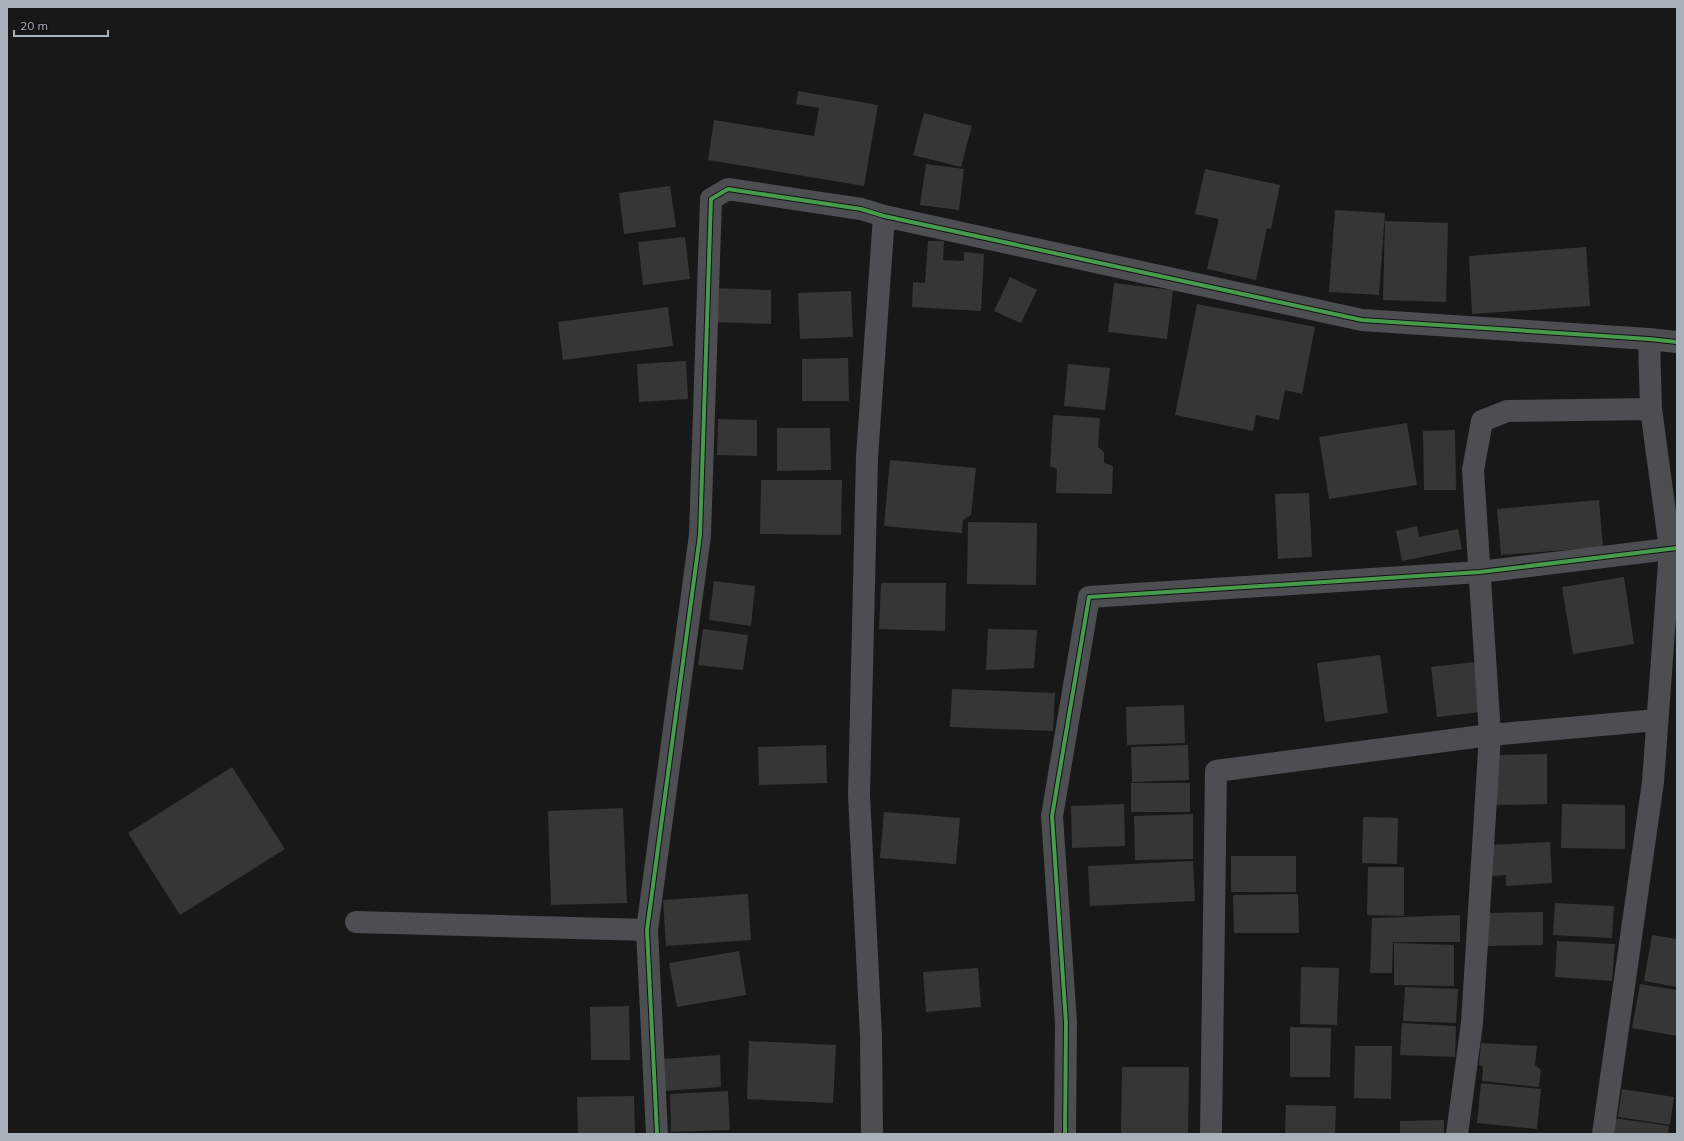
<svg xmlns="http://www.w3.org/2000/svg" width="1684" height="1141" font-family="Mulish,sans-serif">
<style>
.building{fill:#363637}
.lines{fill:none;stroke-linecap:round;stroke-linejoin:round}
.street{stroke:#4c4e51;stroke-width:22}
.cycleway-casing{stroke:#121214;stroke-width:6}
.cycleway{stroke:#469c4c;stroke-width:4}
</style>
<rect width="100%" height="100%" fill="#181818"/>
<path class="building" d="M798 91 878 105 864 186 708 160 714 120 814 136 819 108 796 104Z
M924 113 972 126 961 167 913 155Z
M926 164 964 169 959 210 920 205Z
M1205 169 1280 185 1271 229 1267 228 1256 280 1207 269 1219 219 1195 214Z
M670 186 676 227 624 234 619 193Z
M1335 210 1385 213 1379 295 1329 292Z
M1385 221 1448 223 1446 302 1383 300Z
M685 237 690 279 643 285 638 242Z
M928 241H944L943 260 964 261V252L984 254 981 311 912 307 913 282 925 283Z
M1586 247 1590 306 1472 314 1469 256Z
M1010 277 1037 290 1021 323 994 311Z
M1114 283 1173 290 1167 339 1108 332Z
M712 288 771 290V324L711 322Z
M851 291 853 337 800 339 798 293Z
M1197 304 1315 327 1302 394 1285 390 1279 420 1256 415 1253 431 1175 415Z
M668 307 673 346 563 360 558 322Z
M848 358 849 401H802V359Z
M686 361 688 399 639 402 637 364Z
M1068 364 1110 368 1105 410 1064 406Z
M1053 415 1100 418 1098 447 1104 452V463L1113 466 1112 494 1056 493 1057 469 1050 466Z
M718 419 757 420V456L717 455Z
M1407 423 1417 485 1329 499 1319 437Z
M777 428H830L831 470 777 471Z
M1455 430 1456 490H1424L1423 431Z
M890 460 976 468 971 515 963 520 962 533 884 526Z
M761 480H842L841 535 760 534Z
M1309 493 1312 557 1278 559 1275 494Z
M1599 500 1603 547 1501 555 1497 509Z
M968 522 1037 523 1036 585 967 584Z
M1417 526 1419 537 1458 529 1462 549 1402 561 1396 531Z
M1624 577 1634 644 1573 654 1562 587Z
M714 581 755 586 751 626 709 620Z
M881 583H946L945 631 879 629Z
M703 629 748 635 743 670 698 665Z
M988 629 1037 630 1034 668 986 670Z
M1380 655 1388 713 1325 722 1317 663Z
M1475 662 1480 712 1437 717 1431 667Z
M952 689 1055 693 1053 731 950 727Z
M1184 705 1185 743 1127 745 1126 707Z
M826 745 827 783 759 785 758 747Z
M1188 745 1189 780 1132 782 1131 747Z
M1547 754V804L1495 805V755Z
M232 767 285 849 180 915 128 833Z
M1131 783H1190V812H1131Z
M1124 804 1125 846 1072 848 1071 806Z
M1562 804 1625 805V849L1561 848Z
M623 808 627 903 551 905 548 811Z
M884 812 960 818 956 864 880 858Z
M1193 814V859L1135 860 1134 816Z
M1363 817 1398 818 1397 864 1362 863Z
M1550 842 1552 883 1506 886V875L1491 876 1489 845Z
M1231 856H1296V892H1231Z
M1193 861 1195 901 1090 906 1088 866Z
M1368 867H1404V916L1367 915Z
M748 894 751 940 666 946 663 900Z
M1298 894 1299 933H1234L1233 895Z
M1555 903 1614 906 1612 938 1553 935Z
M1543 912V945L1488 946V913Z
M1460 915V942H1393L1392 973H1370L1372 918Z
M1652 935 1677 939V987L1644 981Z
M1557 941 1615 944 1612 981 1555 977Z
M1394 943 1454 945V986L1394 985Z
M739 951 746 995 677 1007 669 963Z
M1301 967 1339 968 1337 1025 1300 1024Z
M978 968 981 1007 926 1012 923 972Z
M1640 984 1677 990V1036L1632 1028Z
M1405 987 1458 989 1456 1023 1403 1021Z
M629 1006 630 1060H591L590 1007Z
M1402 1023 1456 1026 1455 1057 1400 1055Z
M1290 1027 1331 1028 1330 1077H1290Z
M749 1041 836 1045 833 1103 747 1099Z
M1481 1043 1537 1046 1535 1065 1541 1070 1539 1087 1482 1081 1483 1067 1479 1065Z
M1355 1046H1392L1391 1099 1354 1098Z
M720 1055 721 1087 664 1091 662 1059Z
M1122 1067H1189L1188 1134 1121 1133Z
M1481 1083 1541 1089 1537 1129 1477 1123Z
M1622 1089 1674 1097 1670 1125 1618 1117Z
M728 1091 730 1130 671 1132 670 1094Z
M634 1096 635 1134H578L577 1097Z
M1286 1105 1336 1106 1335 1134H1285Z
M1614 1118 1669 1126 1668 1134H1612Z
M1444 1120V1134H1400V1121Z"/>
<g class="lines">
<path class="street" d="M356 922 647 930
M657 1134 647 930 700 535 711 199 728 189 861 209 884 216 1362 320 1649 339 1677 342
M872 1134 871 1036 859 795 867 457 884 216
M1065 1134 1066 1023 1052 816 1089 597 1480 572 1677 548
M1211 1134 1216 771 1490 735 1657 720
M1457 1134 1472 1023 1490 735 1473 470 1482 421 1507 411 1651 409
M1603 1134 1653 782 1670 549 1651 409 1649 339"/>
<g class="cycleway-casing">
<path id="cycleway" d="M657 1134 647 930 700 535 711 199 728 189 861 209 884 216 1362 320 1649 339 1677 342
M1065 1134 1066 1023 1052 816 1089 597 1480 572 1677 548"/>
</g>
<use href="#cycleway" class="cycleway"/>
</g>
<rect width="1684" height="1141" fill="none" stroke="#a8b0ba" stroke-width="16"/>
<path d="M14 30v6h94v-6" fill="none" stroke="#a8b0ba" stroke-width="2"/>
<text x="20" y="30" font-size="12" fill="#a8b0ba" stroke="#121214" stroke-width="3" paint-order="stroke">20 m</text>
</svg>
